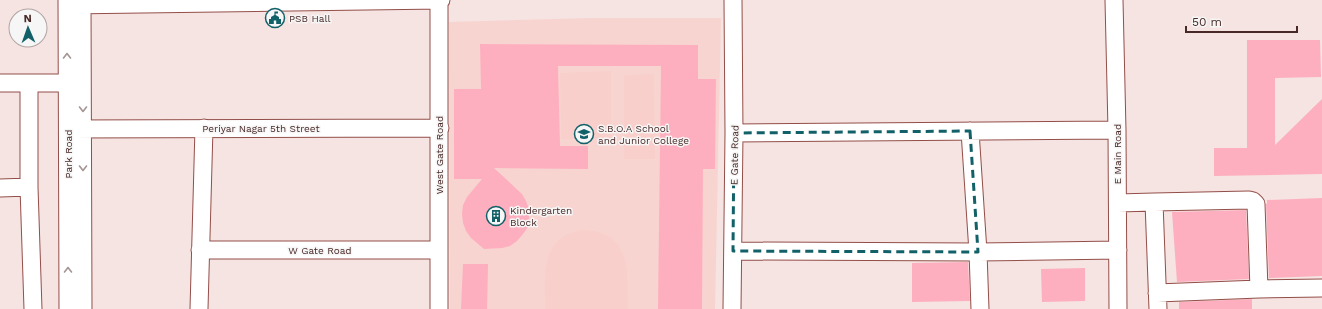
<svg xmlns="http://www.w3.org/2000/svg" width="1322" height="309" font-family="'Work Sans',sans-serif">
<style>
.built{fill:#f8d4d0}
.green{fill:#f8cfcb}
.building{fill:#fdafbf}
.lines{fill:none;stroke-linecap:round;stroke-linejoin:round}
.minor-casing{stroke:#934e49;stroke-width:19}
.minor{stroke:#fff;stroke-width:17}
.oneway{stroke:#a49493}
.marked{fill:none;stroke:#126169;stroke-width:3;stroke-dasharray:8 5;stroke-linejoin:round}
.labels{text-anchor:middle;stroke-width:3;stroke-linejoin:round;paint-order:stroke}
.poi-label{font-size:10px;fill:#482927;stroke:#f6f6f6;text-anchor:start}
.street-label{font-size:10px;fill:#482927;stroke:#f6f6f6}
</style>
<rect width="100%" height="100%" fill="#f5e4e2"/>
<path class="built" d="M590 18H721L715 309H450L449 22Z"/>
<path class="green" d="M611 71V138L561 139 560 73Z
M654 74 655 159H624V75Z
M582 230C633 231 627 272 628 309H545C545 275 539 238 582 230Z"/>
<path class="building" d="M1247 40H1320L1321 77 1275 78V145L1322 99V174L1214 176V148H1247Z
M480 44 698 45V79H716L715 169H703L702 309H658L661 66H558L560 146H588V169L494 168 522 194 526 201 529 209V218L528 227 523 234 517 241 510 246 502 248 484 249 471 238 466 231 463 223 462 214 463 205 467 197 482 179H454V89H481Z
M1322 198V276L1269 278 1266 204H1267V200Z
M1246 210 1249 279 1177 282 1172 212Z
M968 262 970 301 912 302V263Z
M463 264H488L487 309H461Z
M1085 268V301L1042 302 1041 269Z
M1252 299V309H1179V302Z"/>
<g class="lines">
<g class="minor-casing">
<path id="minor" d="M67 0 68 309
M82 0 83 309
M439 0V309
M1114 0 1117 130 1118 309
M67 5 441 0
M0 83H67
M29 84V187L33 309
M68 129 440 128
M970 131 978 252 980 309
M734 133 1117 130
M0 188 29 187
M1154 202 1249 200 1253 201 1256 204 1259 289 1322 288
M1118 203 1154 202 1158 309
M200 250H439
M733 251 978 252 1118 250
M1157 293 1259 289
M199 309 204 128
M732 309 734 133 733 0"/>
</g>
<use href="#minor" class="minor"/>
</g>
<defs><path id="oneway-chevron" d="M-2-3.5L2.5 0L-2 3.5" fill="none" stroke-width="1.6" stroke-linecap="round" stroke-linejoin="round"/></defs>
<g class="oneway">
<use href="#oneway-chevron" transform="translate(67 56) rotate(-90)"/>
<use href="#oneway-chevron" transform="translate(83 109) rotate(90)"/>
<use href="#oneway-chevron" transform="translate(83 168) rotate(90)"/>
<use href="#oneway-chevron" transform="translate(68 270) rotate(-90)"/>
</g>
<path class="marked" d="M970 131 978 252 733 251 734 133Z"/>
<defs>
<g id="civic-ring" transform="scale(1)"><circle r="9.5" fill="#f6f6f6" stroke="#126169" stroke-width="1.5"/><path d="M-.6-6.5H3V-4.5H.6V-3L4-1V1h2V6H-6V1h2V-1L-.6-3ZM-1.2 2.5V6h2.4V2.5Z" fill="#126169"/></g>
<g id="school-ring" transform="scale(1)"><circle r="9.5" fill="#f6f6f6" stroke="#126169" stroke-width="1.5"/><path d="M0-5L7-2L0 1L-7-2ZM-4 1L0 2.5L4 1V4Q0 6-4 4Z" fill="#126169"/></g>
<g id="building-ring" transform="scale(1)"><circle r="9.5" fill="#f6f6f6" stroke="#126169" stroke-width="1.5"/><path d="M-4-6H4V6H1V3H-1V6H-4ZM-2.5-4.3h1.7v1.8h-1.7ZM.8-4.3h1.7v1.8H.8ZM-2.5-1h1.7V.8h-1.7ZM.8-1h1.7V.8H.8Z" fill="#126169"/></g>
</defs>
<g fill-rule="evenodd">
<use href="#civic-ring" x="275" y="18"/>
<use href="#school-ring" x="584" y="134"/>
<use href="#building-ring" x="496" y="216"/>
</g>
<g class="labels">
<g class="poi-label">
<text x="289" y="22">PSB Hall</text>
<text x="598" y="132">S.B.O.A School<tspan x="598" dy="12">and Junior College</tspan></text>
<text x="510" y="214">Kindergarten<tspan x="510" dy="12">Block</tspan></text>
</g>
<g class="street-label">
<text x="261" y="132">Periyar Nagar 5th Street</text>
<text transform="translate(68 154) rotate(-90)" y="4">Park Road</text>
<text transform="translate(1117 154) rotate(-90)" y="4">E Main Road</text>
<text transform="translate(439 155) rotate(-90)" y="4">West Gate Road</text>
<text transform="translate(734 155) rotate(-89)" y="4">E Gate Road</text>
<text x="320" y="254">W Gate Road</text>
</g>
</g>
<g transform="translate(28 28) rotate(358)"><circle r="19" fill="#f6f6f6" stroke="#b0a4a3"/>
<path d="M0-3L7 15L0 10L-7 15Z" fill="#126169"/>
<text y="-6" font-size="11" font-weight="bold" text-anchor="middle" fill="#482927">N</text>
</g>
<path d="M1186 26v6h111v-6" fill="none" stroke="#482927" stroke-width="2"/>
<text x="1192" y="26" font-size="12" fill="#482927" stroke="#f6f6f6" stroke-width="3" paint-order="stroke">50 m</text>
</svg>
